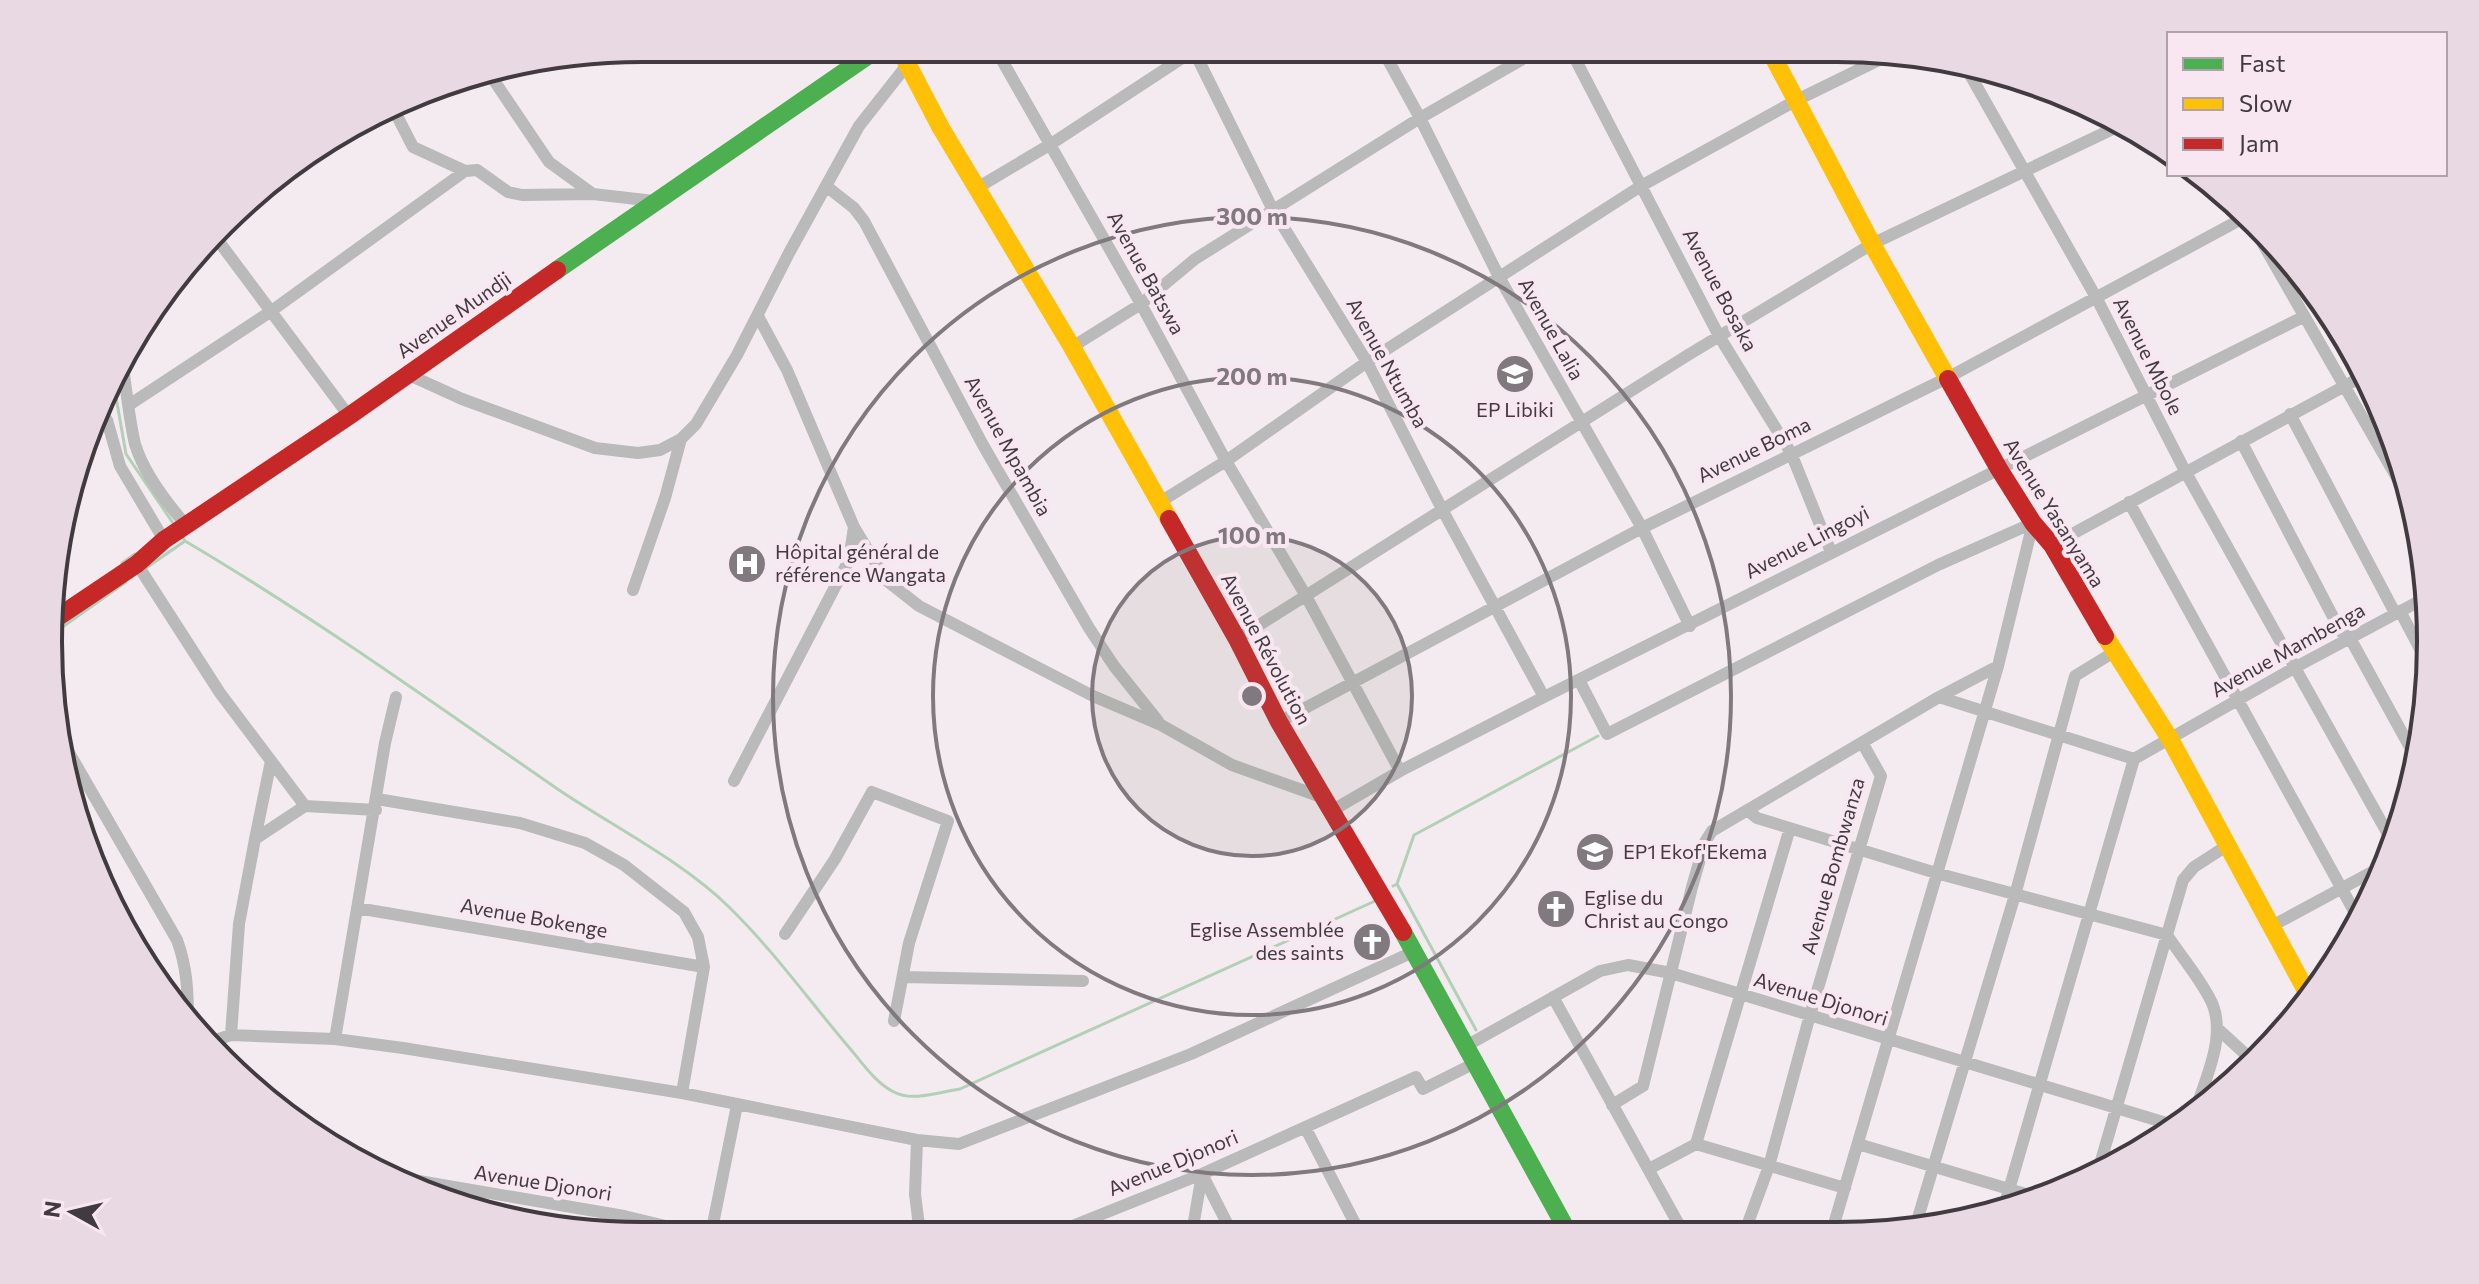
<svg xmlns="http://www.w3.org/2000/svg" width="2479" height="1284" font-family="Commissioner,sans-serif">
<style>
.lines{fill:none;stroke-linecap:round;stroke-linejoin:round}
.stream{stroke:#b2d0b7;stroke-width:3}
.street{stroke:#b9bab9;stroke-width:12}
.fast{stroke:#4caf50;stroke-width:18}
.slow{stroke:#ffc107;stroke-width:18}
.jam{stroke:#c62828;stroke-width:18}
.ring{fill:none;stroke:#80797d;stroke-width:4}
.labels{text-anchor:middle;stroke-width:8;stroke-linejoin:round;paint-order:stroke}
.street-label{font-size:20px;fill:#413b3f;stroke:#f8e7f1}
.poi-label{font-size:20px;fill:#413b3f;stroke:#f8e7f1;text-anchor:start}
.rim{fill:none;stroke:#413b3f;stroke-width:4}
.centre{fill:#80797d;stroke:#f8e7f1;stroke-width:4}
.ring-label{font-size:24px;text-anchor:middle;font-weight:bold;fill:#80797d;stroke:#f8e7f1;stroke-width:8;stroke-linejoin:round;paint-order:stroke}
</style>
<rect width="100%" height="100%" fill="#f4ebf0"/>
<g class="lines">
<path class="stream" d="M114 386 126 454 175 526
M182 536 185 541C314 617 436 705 559 790 614 827 682 861 729 907 772 949 808 999 847 1045 861 1061 875 1083 894 1092 912 1102 940 1092 960 1089L1375 901
M122 563 135 554
M146 568 185 541
M54 633 126 582
M1397 884 1414 835 1598 736
M1393 886 1397 884 1476 1030"/>
<path class="street" d="M995 48 1141 304 1226 461 1306 596 1400 771
M1193 49 1273 210 1367 362 1443 511 1544 697
M1382 49 1420 118 1499 277 1642 528 1690 626
M1570 49 1719 336 1791 453 1831 552
M1964 64 2097 299 2185 471 2393 843
M489 73 549 162 593 194 654 201
M394 110 413 147 465 171 477 170 508 192 522 195 593 194
M272 179 331 144
M826 186 854 208 864 221 983 445 1089 628 1114 666 1158 721
M977 188 1051 144 1196 49
M2247 216 2412 504
M217 239 349 416
M758 316 787 370 854 527 886 580 919 606 1093 696 1161 725 1232 765 1327 799
M1072 347 1141 304 1195 259 1420 118 1540 49
M123 368C127 393 129 419 135 444 144 474 166 502 186 525
M407 374 462 399 595 448 638 453 660 450 681 439 696 424 737 355 789 253 859 126 907 65
M129 405 270 312 465 171
M2290 414 2394 611H2400L2429 666
M98 424 107 420 120 466 164 540
M2241 441 2341 632 2350 638 2417 760
M1160 502 1226 461 1367 362 1641 186 1797 100 1895 52
M2129 502 2359 920
M2052 545 2365 375
M137 564 220 693 305 806
M633 590 665 498 681 439
M1237 639 1688 355 1872 244 2123 124
M1579 680 1607 734 1938 565 2033 523
M1939 697 2134 759
M1279 722 1642 528 1949 377 2247 216
M64 744 177 940C187 967 188 992 188 1020
M734 781 849 560 854 527
M377 799 520 823 585 843 624 865 684 912 698 937 704 967 682 1093
M1333 810 1400 771 1544 697 2303 317
M1747 810 1757 818 1936 873 2167 935C2181 956 2198 976 2209 997 2230 1033 2204 1081 2193 1117
M255 839 271 761
M357 908 704 967
M2270 927 2385 865
M785 934 835 859 872 792 948 821 909 943 894 1021
M903 977 1083 981
M1553 997 1683 1232
M2218 1029 2254 1062
M231 1035 239 924 255 839 305 806 376 810
M335 1039 385 743 396 697
M206 1043 231 1035 335 1039 403 1048 682 1093 917 1140 959 1144 1191 1054 1415 951
M1466 1046 1600 971 1628 965 1671 973 2176 1126
M1612 1105 1643 1086 1692 887 1705 842 1712 831 1939 697 1998 666
M1305 1127 1360 1233
M917 1140 915 1194 920 1234
M1696 1144 1845 1188
M1858 1144 2039 1198
M1649 1169 1696 1144 1790 828
M2098 1171 2183 880 2194 867 2228 845
M378 1174 624 1216 699 1234
M1202 1174 1232 1233
M464 1206 467 1190
M2004 1207 2134 759 2294 668 2427 597
M1745 1231 1769 1166 1810 1015 1881 776 1863 744
M1832 1231 1998 666 2033 523
M1914 1231 2015 895 2075 676 2114 652
M1055 1233 1202 1174 1416 1077 1423 1089 1475 1063
M1192 1233 1202 1174
M711 1234 737 1105
M621 1235 624 1216"/>
<path class="fast" d="M557 270 879 48
M1403 932 1568 1232"/>
<path class="slow" d="M899 48 941 128 1072 347 1169 519
M1769 49 1872 244 1948 379
M2105 636 2170 739 2309 996"/>
<path class="jam" d="M1948 379 1999 469 2033 523 2052 545 2105 636
M1169 519 1237 639 1279 722 1403 932
M55 619 137 564 164 540 349 416 557 270"/>
</g>
<circle cx="1252" cy="696" r="160" fill="#80797d" fill-opacity=".12"/>
<g class="ring">
<circle cx="1252" cy="696" r="160"/>
<circle cx="1252" cy="696" r="319"/>
<circle cx="1252" cy="696" r="479"/>
</g>
<defs>
<g id="school-disc" transform="scale(2)"><circle r="9.5" fill="#80797d" stroke="#f8e7f1"/><path d="M0-5L7-2L0 1L-7-2ZM-4 1L0 2.5L4 1V4Q0 6-4 4Z" fill="#fff"/></g>
<g id="hospital-disc" transform="scale(2)"><circle r="9.5" fill="#80797d" stroke="#f8e7f1"/><path d="M-5-5h3v3.5h4V-5h3V5h-3V1.5h-4V5h-3Z" fill="#fff"/></g>
<g id="church-disc" transform="scale(2)"><circle r="9.5" fill="#80797d" stroke="#f8e7f1"/><path d="M-1.2-6h2.4v3.5h3.3v2.4h-3.3V6h-2.4V-.1h-3.3v-2.4h3.3Z" fill="#fff"/></g>
</defs>
<g fill-rule="evenodd">
<use href="#school-disc" x="1515" y="374"/>
<use href="#hospital-disc" x="747" y="564"/>
<use href="#school-disc" x="1595" y="852"/>
<use href="#church-disc" x="1556" y="909"/>
<use href="#church-disc" x="1372" y="942"/>
</g>
<g class="labels">
<g class="street-label">
<text transform="translate(1146 273) rotate(61)" y="7">Avenue Batswa</text>
<text transform="translate(1720 290) rotate(62)" y="7">Avenue Bosaka</text>
<text transform="translate(454 315) rotate(-35)" y="7">Avenue Mundji</text>
<text transform="translate(1551 329) rotate(61)" y="7">Avenue Lalia</text>
<text transform="translate(2148 356) rotate(63)" y="7">Avenue Mbole</text>
<text transform="translate(1387 363) rotate(61)" y="7">Avenue Ntumba</text>
<text transform="translate(1008 446) rotate(61)" y="7">Avenue Mpambia</text>
<text transform="translate(1754 450) rotate(-26)" y="7">Avenue Boma</text>
<text transform="translate(2054 513) rotate(58)" y="7">Avenue Yasanyama</text>
<text transform="translate(1807 542) rotate(-27)" y="7">Avenue Lingoyi</text>
<text transform="translate(1266 649) rotate(62)" y="7">Avenue Révolution</text>
<text transform="translate(2288 650) rotate(-29)" y="7">Avenue Mambenga</text>
<text transform="translate(1833 866) rotate(-74)" y="7">Avenue Bombwanza</text>
<text transform="translate(534 918) rotate(10)" y="7">Avenue Bokenge</text>
<text transform="translate(1821 999) rotate(17)" y="7">Avenue Djonori</text>
<text transform="translate(1173 1163) rotate(-23)" y="7">Avenue Djonori</text>
<text transform="translate(543 1183) rotate(9)" y="7">Avenue Djonori</text>
</g>
<g class="poi-label">
<text x="1515" y="417" text-anchor="middle">EP Libiki</text>
<text x="775" y="559">Hôpital général de<tspan x="775" dy="23">référence Wangata</tspan></text>
<text x="1623" y="859">EP1 Ekof'Ekema</text>
<text x="1584" y="905">Eglise du<tspan x="1584" dy="23">Christ au Congo</tspan></text>
<text x="1344" y="937" text-anchor="end">Eglise Assemblée<tspan x="1344" dy="23">des saints</tspan></text>
</g>
</g>
<path d="M0 0H2479V1284H0ZM642 62H1837A580 580 0 0 1 2417 642V642A580 580 0 0 1 1837 1222H642A580 580 0 0 1 62 642V642A580 580 0 0 1 642 62Z" fill="#e9d9e3" fill-rule="evenodd"/>
<path class="rim" d="M642 62H1837A580 580 0 0 1 2417 642V642A580 580 0 0 1 1837 1222H642A580 580 0 0 1 62 642V642A580 580 0 0 1 642 62Z"/>
<circle cx="1252" cy="696" r="12" class="centre"/>
<g class="ring-label">
<text x="1252" y="225">300 m</text>
<text x="1252" y="385">200 m</text>
<text x="1252" y="544">100 m</text>
</g>
<rect x="2167" y="32" width="280" height="144" fill="#f8e7f1" stroke="#afa2aa" stroke-width="2"/>
<rect x="2183" y="58" width="40" height="12" fill="#4caf50" stroke="#afa2aa" stroke-width="2"/>
<text x="2239" y="72" font-size="24" fill="#413b3f">Fast</text>
<rect x="2183" y="98" width="40" height="12" fill="#ffc107" stroke="#afa2aa" stroke-width="2"/>
<text x="2239" y="112" font-size="24" fill="#413b3f">Slow</text>
<rect x="2183" y="138" width="40" height="12" fill="#c62828" stroke="#afa2aa" stroke-width="2"/>
<text x="2239" y="152" font-size="24" fill="#413b3f">Jam</text>
<g transform="translate(72 1212) rotate(278)" stroke="#f8e7f1" stroke-width="6" paint-order="stroke">
<path d="M0-6L14 30L0 20L-14 30Z" fill="#413b3f"/>
<text y="-12" font-size="22" font-weight="bold" text-anchor="middle" fill="#413b3f">N</text>
</g>
</svg>
